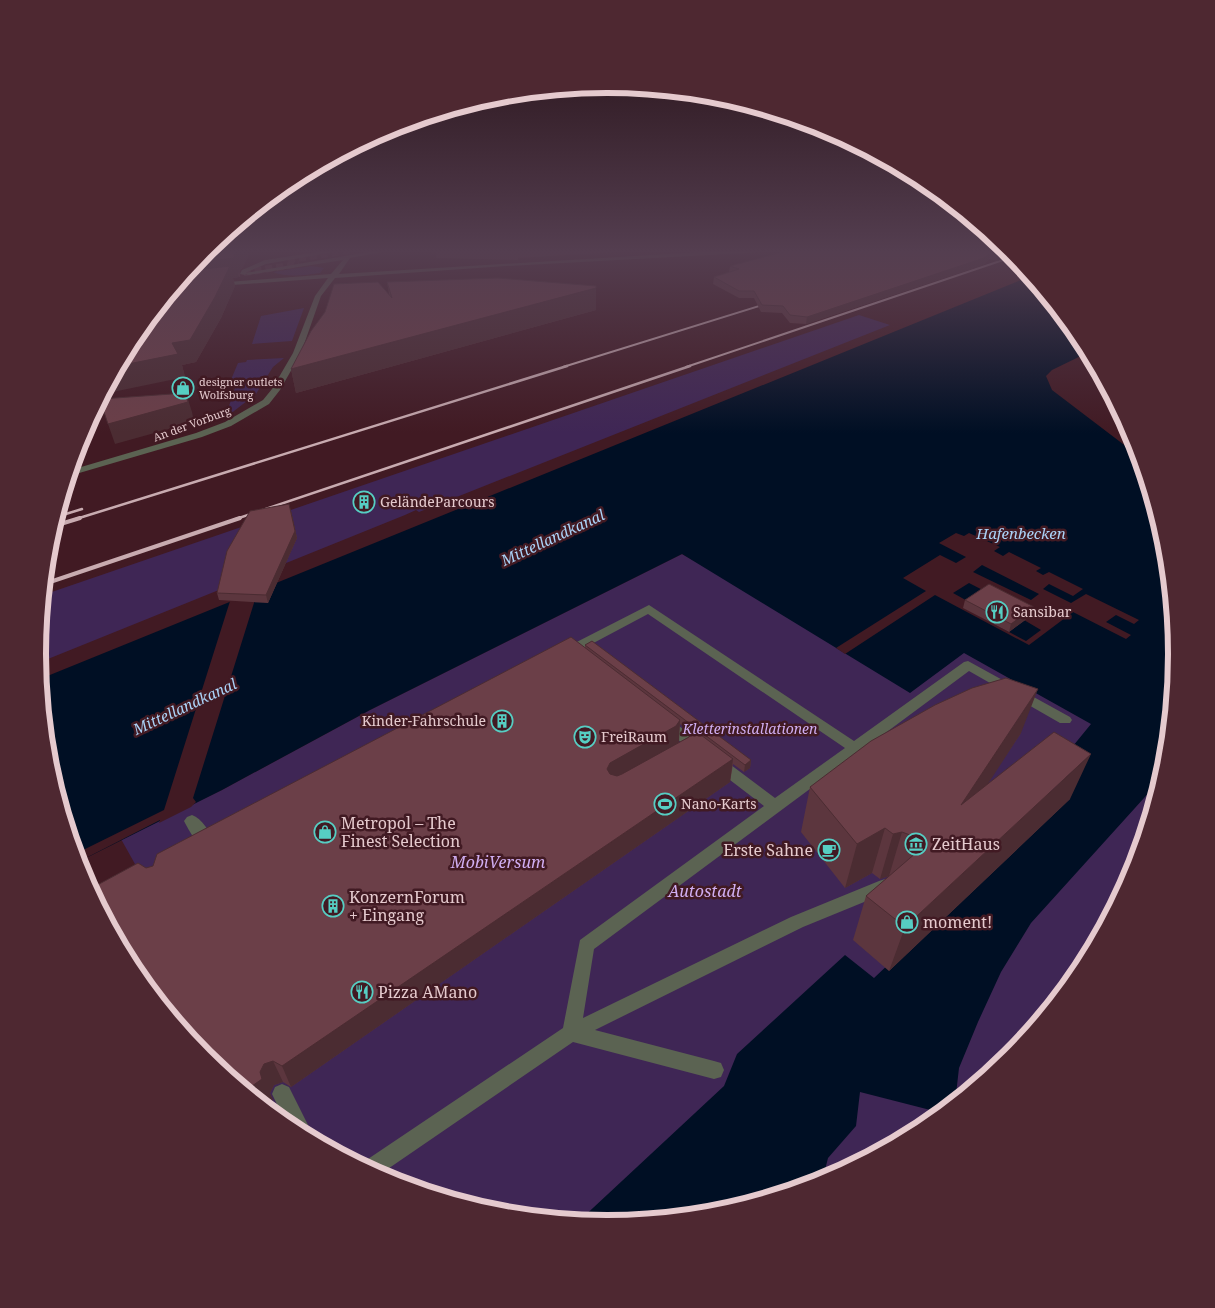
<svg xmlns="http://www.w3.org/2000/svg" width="1215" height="1308" font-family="'Noto Serif',serif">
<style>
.green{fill:#3f2655}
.water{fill:#000f24}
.pier{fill:#411a23;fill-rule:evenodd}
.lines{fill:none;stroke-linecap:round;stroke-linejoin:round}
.secondary-tunnel{stroke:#5a343d;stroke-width:7;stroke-dasharray:7 4;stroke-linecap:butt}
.pedestrian{fill:#5b6352;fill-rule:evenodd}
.minor{fill:#5b6352;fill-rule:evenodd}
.rail-far2{stroke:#c8abb0;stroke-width:2}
.rail-far1{stroke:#c8abb0;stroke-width:2.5}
.rail{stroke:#c8abb0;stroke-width:4}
.wall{fill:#5c363e;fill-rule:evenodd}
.shaded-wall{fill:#4b2c32}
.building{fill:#6b3f48;stroke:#4b2c32}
.labels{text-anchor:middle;stroke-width:5;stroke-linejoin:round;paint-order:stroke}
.far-poi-label{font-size:11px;fill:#e5cace;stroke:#411a23;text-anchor:start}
.far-street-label{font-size:11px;fill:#e5cace;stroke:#411a23}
.poi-label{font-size:14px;fill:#e5cace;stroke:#411a23;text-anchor:start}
.park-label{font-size:14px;font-style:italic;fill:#d0aef2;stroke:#411a23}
.water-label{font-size:15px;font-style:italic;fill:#abd3f8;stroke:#411a23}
.near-poi-label{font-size:16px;fill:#e5cace;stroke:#411a23;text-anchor:start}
.near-park-label{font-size:16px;font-style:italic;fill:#d0aef2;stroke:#411a23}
.rim{fill:none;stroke:#e5cace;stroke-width:6}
</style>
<rect width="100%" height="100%" fill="#411a23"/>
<path class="green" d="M311 266 324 268 320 273C305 275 288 278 273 272Z
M304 308 292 341 252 344 261 316Z
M859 315 890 325 419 512 416 510 405 515 38 663 43 595Z
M284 358 273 367 256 394 225 418 237 382H230L238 363 246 362 247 360Z
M1021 406 1166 765 1134 872 1081 971 1010 1057 924 1128 825 1181 718 1213 607 1224 496 1213 389 1180 291 1128 204 1057 140 873 121 839 222 790 370 710 682 554 714 572Z"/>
<path class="water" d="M1031 276 1082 338 1089 352 1052 370 1046 376 1052 390 1140 457 1167 543 1177 654 1166 765 1163 777 1031 923 1001 972 978 1022 959 1068 955 1103 942 1113 860 1092 856 1126 828 1158 822 1182 718 1213 607 1224 579 1221 724 1086 737 1054 845 955 874 978 1059 803 1073 746 1091 724 964 653 910 693 682 554 370 710 222 790 78 862 48 765 40 679Z"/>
<path class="pier" d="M956 533 964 536 969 533 1000 547 994 551 1003 556 1009 552 1041 568 1036 571 1043 575 1049 572 1083 589 1073 596 1049 584 1043 589 1071 603 1086 594 1139 620 1134 624 1116 615 1106 622 1131 635 1126 639 1073 612 1029 645 935 595 845 654 836 648 926 591 903 578 940 555 956 563 966 557 939 543ZM982 565 1039 594 1031 600 973 572ZM969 583 1031 615 1024 620 1041 630 1026 641 964 608 971 603 953 593Z
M259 587 193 798 196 802 191 807 159 823 160 820 78 862 75 854 164 810 231 598Z"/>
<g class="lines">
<path class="secondary-tunnel" d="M288 260 352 250
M222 276 299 264"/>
<path class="pedestrian" d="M332 250 339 251 266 264 247 272 245 275 240 274 242 270 265 260Z
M649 605 854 741 964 662 968 661 1070 717 1072 720 1070 723H1060L969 671 594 949 583 1018 791 917 879 881 885 879 891 881 893 886 891 891 803 927 595 1030 714 1061 721 1063 724 1070 721 1077 714 1079 573 1042 379 1175 361 1165 362 1163 563 1028 580 940 764 806 713 767 711 763 713 759H723L775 798 845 748 648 614 571 655H563L561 652 563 649Z
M666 718 671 720 703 744 705 748 703 752H693L661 726 659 723 661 720Z
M192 815C202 818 210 833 215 842L212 846C199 851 190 832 184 821L187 817Z
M282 1084 289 1087 313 1135 311 1139 287 1125 272 1094 275 1087Z"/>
<path class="minor" d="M380 250H393L350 258 339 274 733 250H767L764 252 506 266 335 278 321 296 301 353 280 390 269 404 231 426 202 437 69 476 71 470 196 433 225 422 263 400 272 389 293 353 315 296 328 278 218 286 215 284 216 283 331 274 343 260 248 275 245 273Z"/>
<path class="rail-far2" d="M563 367 772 302
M686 367 1015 256"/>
<path class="rail-far1" d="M56 517 82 509
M76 519 567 366
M236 519 690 366"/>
<path class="rail" d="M54 526 80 518
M44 584 240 518"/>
</g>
<path class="wall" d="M206 250H251L243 267 238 273 239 277 233 278 235 286 221 318 196 362 182 365 185 377 134 337Z
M422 250H650L518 258V260L436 258V253Z
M790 250 1011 251 1014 255 997 261 989 259 983 265 806 324 790 323 782 313 761 312 754 298H739L713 284 714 277 729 272 730 266Z
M387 282 596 310 296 393 291 369 389 294Z
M291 511 297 538 268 603 219 600 217 593Z
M965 600 1034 607 1032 615 1009 632 963 608Z
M585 645 751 760 750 768 744 772 733 764 730 782 291 1087 283 1082 274 1085 270 1093 273 1100 146 868 153 866 585 648ZM680 724 691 733 689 737 678 743Z
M1021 733 987 784 1070 799 889 971 853 940 866 896 889 876 880 879 872 873 845 888 801 832 810 787Z"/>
<path class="shaded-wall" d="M237 250H251L243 267 238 273 239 277 233 278 235 286 221 318 196 362 182 365 185 377 103 394 118 366 172 343 175 287 201 255 203 262 234 253Z
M1009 250 1014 255 997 261 998 254Z
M991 252 989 259 983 265 806 324 807 317Z
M596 288V310L296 393 291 369Z
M186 393 192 412 194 422 115 444 108 424Z
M291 511 297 538 268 603 266 595Z
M1034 607 1032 615 1009 632 1011 624Z
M1038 689 1021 733 945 850 961 805Z
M680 720 679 742 607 792V769L610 763Z
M1091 754 1070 799 889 971 905 927Z
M733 759 730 782 291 1087 282 1066Z
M751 760 750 768 744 772 745 765Z
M885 828 872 873 845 888 857 844Z
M902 832 889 876 880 879 893 834Z
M273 1061 283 1082 274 1085 270 1093 273 1100 264 1106 245 1091 260 1072 264 1064Z"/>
<path class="building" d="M206 250H237L234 253V258L194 263 196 261H203L205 257 201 255Z
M790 250H1009L998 254 991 252 984 258 807 317 790 315 783 306 762 305 754 291H739L714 277 739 269 730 266Z
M230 266 215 297 190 340 172 343 178 354 118 366 134 337 188 271Z
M498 278 596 286V288L291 369 311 331 325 312 334 284 378 282 392 298 387 282Z
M186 393 188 402 108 424 100 400 101 399Z
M289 504 295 531 266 595 217 593 227 551 250 511Z
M989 584 1034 607 1011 624 965 600Z
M571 637 680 720 676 726 610 763 607 769 610 774 617 776 622 774 689 737 693 729 733 759 282 1066 273 1061 264 1064 260 1072 262 1079 245 1091 204 1057 133 970 90 889 138 863 146 868 153 866 157 854Z
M592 641 751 760 745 765 585 645Z
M1006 678 1038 689 961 805 1054 732 1091 754 905 927 866 896 917 852 909 847 912 841 910 835 902 832 893 834 885 828 857 844 810 787 871 741 935 705 972 688Z"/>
<linearGradient id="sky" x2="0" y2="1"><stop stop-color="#240e13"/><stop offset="0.58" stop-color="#543e50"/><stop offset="1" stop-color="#543e50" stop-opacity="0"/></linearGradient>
<rect width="1215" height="433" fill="url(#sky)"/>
<defs>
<g id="shop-ring" transform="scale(1.125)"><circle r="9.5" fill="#411a23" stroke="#56cec3" stroke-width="1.5"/><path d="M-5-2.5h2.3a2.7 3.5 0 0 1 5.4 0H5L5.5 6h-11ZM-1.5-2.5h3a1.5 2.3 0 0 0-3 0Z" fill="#56cec3"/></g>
<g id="building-ring" transform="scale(1.125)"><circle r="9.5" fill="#411a23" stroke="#56cec3" stroke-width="1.5"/><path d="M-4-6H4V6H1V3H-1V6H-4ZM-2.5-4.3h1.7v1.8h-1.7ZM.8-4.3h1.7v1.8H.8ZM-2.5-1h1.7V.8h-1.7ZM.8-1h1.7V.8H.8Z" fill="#56cec3"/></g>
<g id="restaurant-ring" transform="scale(1.125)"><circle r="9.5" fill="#411a23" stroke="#56cec3" stroke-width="1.5"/><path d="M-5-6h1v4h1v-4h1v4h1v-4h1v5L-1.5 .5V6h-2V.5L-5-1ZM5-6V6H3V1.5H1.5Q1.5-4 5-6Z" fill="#56cec3"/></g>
<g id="theatre-ring" transform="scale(1.125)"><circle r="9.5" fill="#411a23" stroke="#56cec3" stroke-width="1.5"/><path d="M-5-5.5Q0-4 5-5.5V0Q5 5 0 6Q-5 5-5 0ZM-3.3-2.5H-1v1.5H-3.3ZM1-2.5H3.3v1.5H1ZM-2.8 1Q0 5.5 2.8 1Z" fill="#56cec3"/></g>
<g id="stadium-ring" transform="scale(1.125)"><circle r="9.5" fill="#411a23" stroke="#56cec3" stroke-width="1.5"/><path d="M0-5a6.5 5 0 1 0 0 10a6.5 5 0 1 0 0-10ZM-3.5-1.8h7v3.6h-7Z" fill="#56cec3"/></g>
<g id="museum-ring" transform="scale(1.125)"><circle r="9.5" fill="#411a23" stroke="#56cec3" stroke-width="1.5"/><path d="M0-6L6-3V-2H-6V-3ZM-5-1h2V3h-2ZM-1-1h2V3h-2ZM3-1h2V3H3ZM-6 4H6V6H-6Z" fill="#56cec3"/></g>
<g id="cafe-ring" transform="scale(1.125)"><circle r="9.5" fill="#411a23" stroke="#56cec3" stroke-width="1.5"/><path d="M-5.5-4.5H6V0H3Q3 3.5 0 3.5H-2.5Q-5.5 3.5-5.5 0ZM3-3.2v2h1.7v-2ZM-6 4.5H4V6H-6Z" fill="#56cec3"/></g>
</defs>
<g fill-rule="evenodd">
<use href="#shop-ring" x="183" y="388"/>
<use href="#building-ring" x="364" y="502"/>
<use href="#restaurant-ring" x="997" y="612"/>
<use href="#building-ring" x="502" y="721"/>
<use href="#theatre-ring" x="585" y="737"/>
<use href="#stadium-ring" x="665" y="804"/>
<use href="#shop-ring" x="325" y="832"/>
<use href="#museum-ring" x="916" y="844"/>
<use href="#cafe-ring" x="829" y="850"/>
<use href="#building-ring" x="333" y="906"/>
<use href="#shop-ring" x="907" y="922"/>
<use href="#restaurant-ring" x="362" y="992"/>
</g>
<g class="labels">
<g class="far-poi-label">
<text x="199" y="386">designer outlets<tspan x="199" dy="13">Wolfsburg</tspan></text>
</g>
<g class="far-street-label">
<text transform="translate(192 424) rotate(-20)" y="4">An der Vorburg</text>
</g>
<g class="poi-label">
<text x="380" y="507">GeländeParcours</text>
<text x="1013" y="617">Sansibar</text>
<text x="486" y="726" text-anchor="end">Kinder-Fahrschule</text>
<text x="601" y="742">FreiRaum</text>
<text x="681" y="809">Nano-Karts</text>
</g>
<g class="park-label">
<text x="750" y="734">Kletterinstallationen</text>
</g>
<g class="water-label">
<text x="1021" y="539">Hafenbecken</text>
<text transform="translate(553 538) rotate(-25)" y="5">Mittellandkanal</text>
<text transform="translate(185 707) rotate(-25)" y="5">Mittellandkanal</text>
</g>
<g class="near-poi-label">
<text x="341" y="829">Metropol – The<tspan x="341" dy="18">Finest Selection</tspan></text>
<text x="932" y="850">ZeitHaus</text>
<text x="813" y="856" text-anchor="end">Erste Sahne</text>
<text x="349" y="903">KonzernForum<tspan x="349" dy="18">+ Eingang</tspan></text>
<text x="923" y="928">moment!</text>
<text x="378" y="998">Pizza AMano</text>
</g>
<g class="near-park-label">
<text x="498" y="868">MobiVersum</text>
<text x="705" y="897">Autostadt</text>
</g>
</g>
<path d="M0 0H1215V1308H0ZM46 654a561 561 0 1 1 1122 0a561 561 0 1 1-1122 0Z" fill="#4e2831" fill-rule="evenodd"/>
<path class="rim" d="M46 654a561 561 0 1 1 1122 0a561 561 0 1 1-1122 0Z"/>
</svg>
